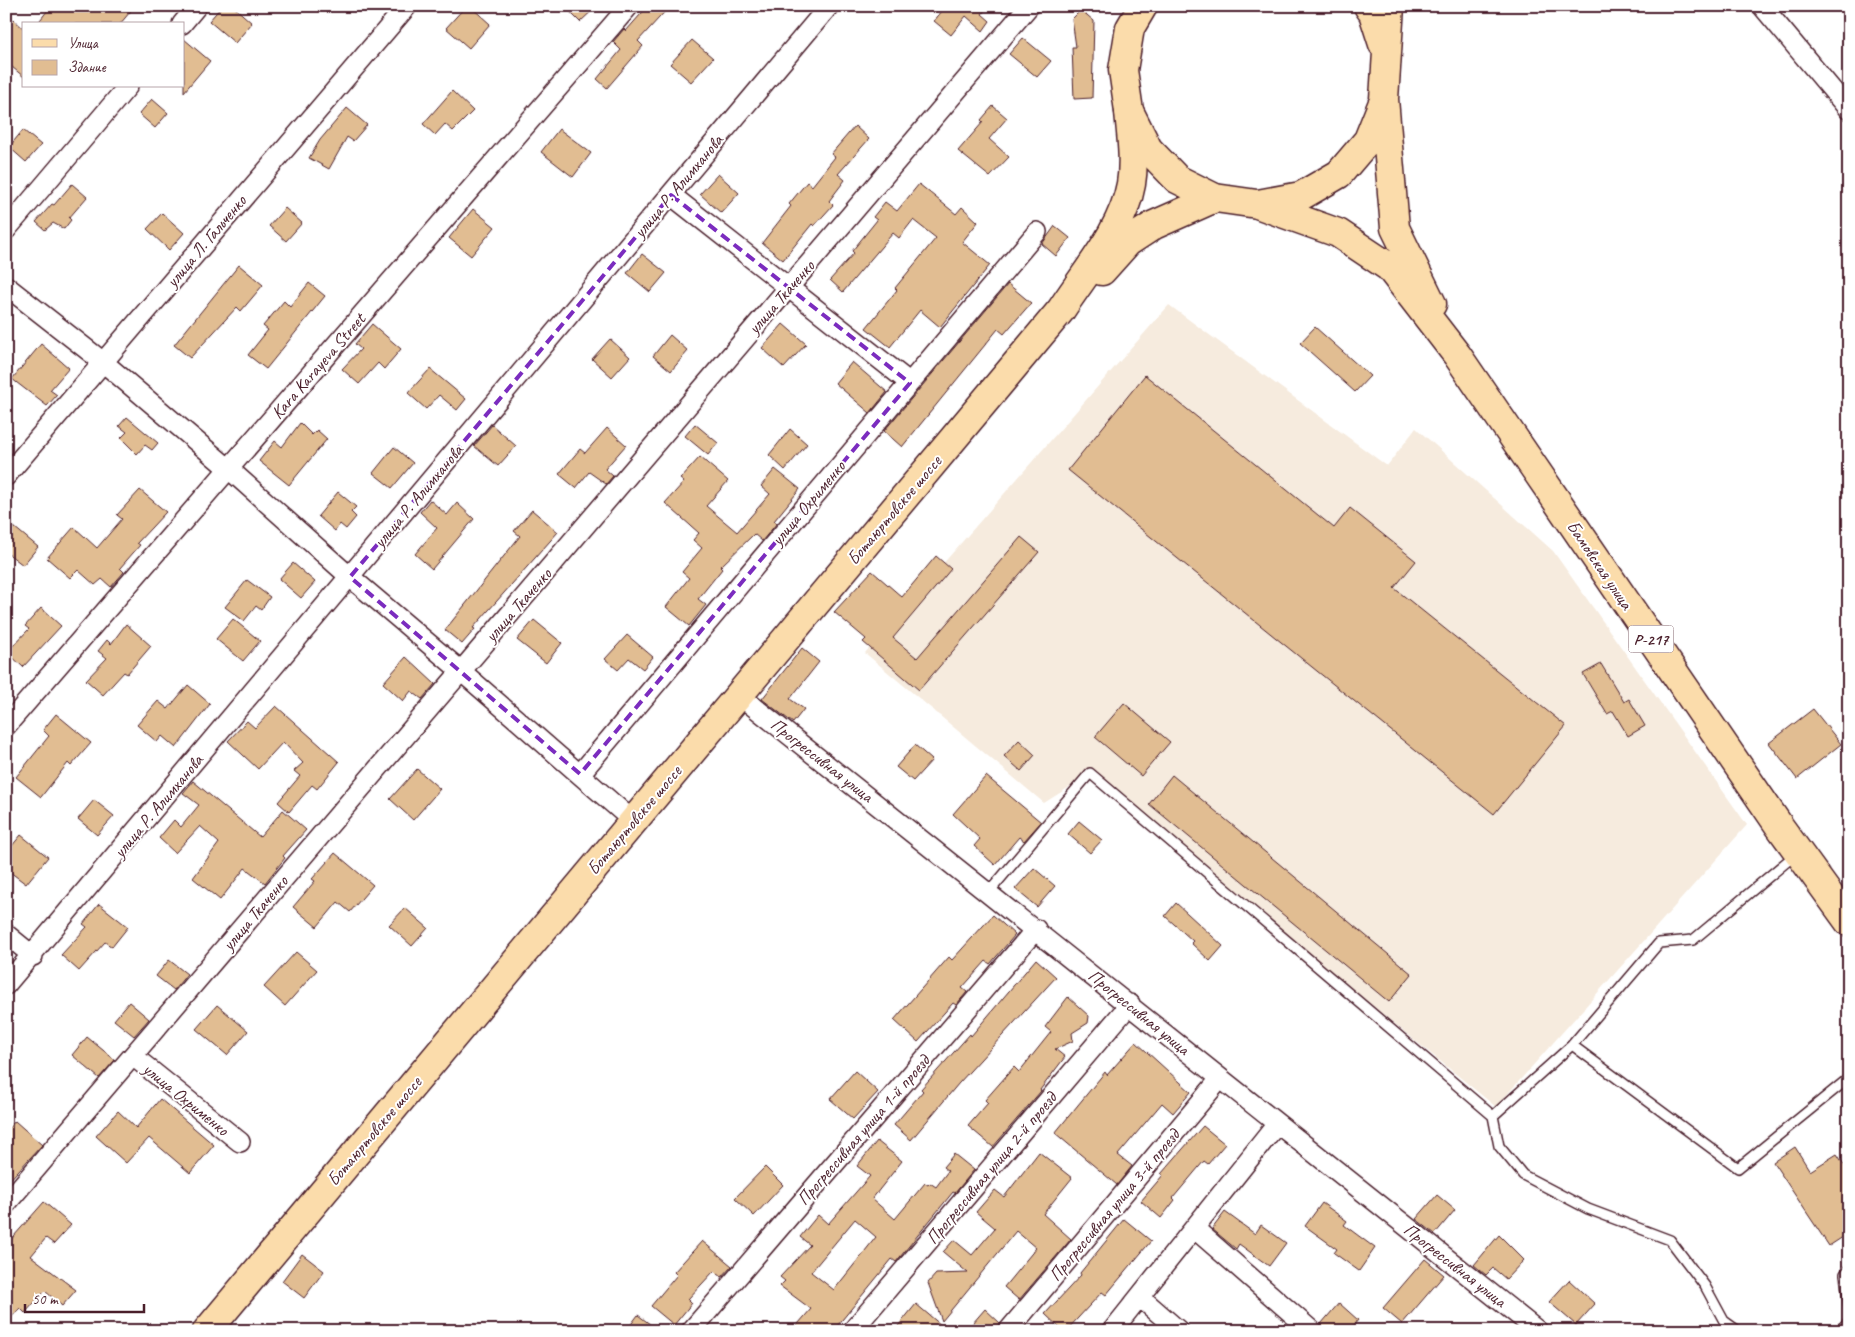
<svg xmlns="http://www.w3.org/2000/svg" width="1855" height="1337" font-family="Caveat,sans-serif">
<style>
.built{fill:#f6ebde}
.building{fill:#e1bd92;stroke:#4a1f2b;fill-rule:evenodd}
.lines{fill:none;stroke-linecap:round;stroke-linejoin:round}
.service-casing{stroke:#4a1f2b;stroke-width:12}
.minor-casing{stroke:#4a1f2b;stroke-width:22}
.primary-casing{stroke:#4a1f2b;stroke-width:31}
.trunk-casing{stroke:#4a1f2b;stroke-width:31}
.service{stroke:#fff;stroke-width:9}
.minor{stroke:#fff;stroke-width:19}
.primary{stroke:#fbdcab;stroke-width:28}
.trunk{stroke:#fbdcab;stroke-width:28}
.marked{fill:none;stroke:#7b2cbf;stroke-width:4;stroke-dasharray:10 6;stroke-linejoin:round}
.labels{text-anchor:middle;stroke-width:4;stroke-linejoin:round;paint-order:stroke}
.shield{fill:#fff;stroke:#80626b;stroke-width:1}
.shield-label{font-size:16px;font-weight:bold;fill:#4a1f2b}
.street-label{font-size:18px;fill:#4a1f2b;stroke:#fff}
</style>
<rect width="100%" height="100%" fill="#fff"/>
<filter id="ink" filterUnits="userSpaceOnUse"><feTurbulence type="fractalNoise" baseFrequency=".02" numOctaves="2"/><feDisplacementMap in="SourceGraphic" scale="10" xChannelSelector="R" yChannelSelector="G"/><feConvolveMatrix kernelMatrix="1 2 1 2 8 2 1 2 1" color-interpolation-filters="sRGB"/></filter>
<g filter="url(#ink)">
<path class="built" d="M1169 305 1387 466 1416 428 1553 551 1747 825 1496 1107 1090 774 1044 803 865 653Z"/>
<path class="building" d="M51 6H135L120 24H37Z
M222 6H233L252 23 235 43 209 21Z
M466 6H470L490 24 469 48 446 28Z
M564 6H597L580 22Z
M648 6H670L638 41 643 46 607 88 597 79 621 50 613 42 624 29 626 31Z
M946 6H988L982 14 990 21 983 31 966 16 951 35 934 21Z
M1081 10 1094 21 1092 98 1074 99 1072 47H1076L1072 19Z
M13 19 24 29V77L6 62V27Z
M1023 38 1051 61 1037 77 1009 54Z
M184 39 210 61 184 92Z
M692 40 713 58 691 82 670 64Z
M452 91 473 111 453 131 445 124 435 135 423 124Z
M152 99 168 113 155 128 139 114Z
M993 106 1007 118 989 139 1009 157 990 177 958 151 983 122 981 120Z
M347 108 367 125 353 141 347 137 329 169 309 158 320 140Z
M855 126 869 139 838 174 845 180 829 201 833 205 814 226 812 224 783 260 762 243 791 206 789 204 807 182 812 186 835 157 831 154Z
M559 129 591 153 573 177 541 152Z
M23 130 41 145 26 162 9 147Z
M718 174 739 193 721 213 700 194Z
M72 184 87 197 69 218 71 220 64 229 53 223 45 230 36 222 52 204 54 205Z
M919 184 956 214 962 207 978 222 962 242 990 265 940 327 920 310 890 347 866 328 897 290 895 288 936 238 913 220 899 238 893 233 843 292 830 280 854 253 852 251 877 220 873 217 885 202 897 211Z
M285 208 302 223 286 241 269 226Z
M473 209 495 227 471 256 449 238Z
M162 213 184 233 169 250 147 229Z
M1055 226 1070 238 1056 256 1042 244Z
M642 254 666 273 650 292 627 273Z
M239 265 263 285 241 311 237 307 190 358 174 345Z
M309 283 325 296 266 369 248 355 268 330 263 326 284 301 290 307Z
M1008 284 1031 303 1004 334 998 329 902 447 884 431Z
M372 324 401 349 384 369 378 363 359 384 342 369 361 349 355 344Z
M783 324 806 344 784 368 762 348Z
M1315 327 1370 376 1355 392 1300 343Z
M670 335 688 351 671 371 653 356Z
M610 339 630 357 612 377 592 359Z
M41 344 69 368 50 390 57 395 47 406 12 379Z
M852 362 887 392 870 413 835 383Z
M430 369 466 399 457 410 439 395 426 409 408 393Z
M1145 375 1334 528 1350 508 1416 561 1394 588 1566 726 1494 814 1068 470Z
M127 417 158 443 152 450 145 445 137 454 121 438 127 432 119 426Z
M300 423 312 435 317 430 327 439 289 485 259 461 275 441 282 447Z
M695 424 718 443 708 455 685 436Z
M492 425 516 446 498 466 474 446Z
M607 428 626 445 605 469 613 476 606 484 589 472 576 488 559 474 580 449 585 453Z
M790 429 807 444 785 470 769 455Z
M394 447 413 463 392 488 373 473Z
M700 457 728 481 706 506 737 532 770 494 761 486 775 469 800 489 774 521 777 523 762 541 754 534 720 567 722 569 698 599 706 605 689 626 666 607 689 578 682 572 702 548 693 540 699 533 665 503 684 482 680 479Z
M140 490 166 512 137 543 140 545 120 568 124 572 111 587 102 579 95 585 78 570 70 578 47 558 74 527 97 548 122 519 117 515Z
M338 492 356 507 351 512 356 517 346 529 340 524 335 531 318 516Z
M430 500 447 515 457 503 474 519 432 569 415 554 437 528 420 512Z
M532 510 558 532 473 628 475 629 462 644 445 630 520 536 514 531Z
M14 527 38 547 23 565 6 552V537Z
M1021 537 1039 552 919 690 863 642 866 639 834 612 872 571 902 597 936 556 951 569 893 638 917 658Z
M293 563 315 582 301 598 279 579Z
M247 580 270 597 261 610 256 606 244 621 225 607Z
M41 608 61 626 23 667 7 652 29 629 25 626Z
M233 619 260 641 243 661 216 639Z
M534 620 562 643 546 663 517 640Z
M126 624 151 646 127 674 124 672 103 695 86 680 107 658 98 651 107 640 111 644Z
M627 635 653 657 643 669 629 658 618 670 605 659Z
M802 648 819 662 790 699 804 709 793 723 762 699Z
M406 657 435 684 422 699 411 691 403 701 383 683Z
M1601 664 1624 702 1629 699 1645 726 1628 736 1613 711 1607 714 1583 674Z
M188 685 210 704 176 748 162 736 157 742 137 725 158 701 168 709Z
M1124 703 1170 742 1141 776 1095 737Z
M276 706 339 762 317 789 312 785 289 812 278 802 300 776 294 771 303 763 283 742 258 769 228 741 247 721 255 728Z
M1813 709 1841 744 1797 779 1769 743Z
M56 714 91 743 71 766 68 763 41 797 16 777 49 736 43 730Z
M1019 740 1035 755 1021 771 1004 756Z
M915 745 932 760 913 781 896 767Z
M417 769 440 789 413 820 390 799Z
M1172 775 1412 974 1389 1002 1149 804Z
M986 776 1041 822 1024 841 1019 837 995 865 974 846 980 839 953 814Z
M193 781 260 837 283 810 306 830 283 856 285 858 265 883 245 868 220 900 193 878 219 843 200 826 175 853 159 838 174 820 181 827 199 805 183 793Z
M94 800 114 816 97 835 78 819Z
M1079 821 1102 840 1090 853 1068 834Z
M21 835 48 857 26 884 6 869V853Z
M335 853 373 885 350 912 338 902 317 927 293 907 315 881 312 879Z
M1034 868 1055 886 1037 907 1015 889Z
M1176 903 1223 946 1210 961 1191 943 1193 941 1165 916Z
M99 904 128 927 112 947 105 942 79 971 61 955 87 927 83 924Z
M405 908 428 928 412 946 389 925Z
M993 915 1015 935 990 964 986 961 962 988 967 992 956 1005 953 1003 918 1042 894 1020 949 957 952 960Z
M296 952 317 970 285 1006 264 987Z
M1036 959 1056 977 959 1083 911 1140 894 1125 923 1091 921 1089 970 1034 971 1036Z
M169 960 187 974 174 990 156 976Z
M1068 997 1089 1016 1088 1023 1072 1033 1073 1041 1055 1049 1065 1057 1040 1090 1041 1091 993 1147 968 1126 988 1103 985 1100 1014 1067 1019 1072 1051 1032 1045 1027Z
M129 1002 149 1019 134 1036 114 1020Z
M217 1005 248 1031 227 1055 196 1029Z
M87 1037 115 1060 99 1078 72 1055Z
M1136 1042 1191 1092 1173 1113 1162 1103 1118 1155 1132 1166 1117 1185 1055 1133 1105 1072 1107 1075Z
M855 1071 878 1092 853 1119 830 1099Z
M160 1099 214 1145 190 1173 149 1138 126 1163 96 1136 118 1111 136 1128Z
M15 1121 42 1145 6 1184V1131Z
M1203 1126 1225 1144 1208 1164 1204 1161 1173 1198 1175 1200 1161 1218 1141 1201 1163 1175 1161 1174Z
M877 1141 902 1161 872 1199 895 1219 925 1183 928 1185 930 1183 936 1187 948 1171 943 1167 954 1154 974 1170 955 1193 953 1192 896 1262 892 1259 833 1331H792L811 1309 780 1286 785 1281 780 1277 810 1245 800 1237 818 1215 828 1224 870 1176 857 1166ZM855 1219 876 1237 834 1290 811 1272Z
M1795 1147 1810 1171 1837 1154 1849 1172V1233L1829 1246 1773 1162Z
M1039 1152 1072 1178 1043 1214 1071 1239 1019 1300 1004 1287 1036 1248 1016 1231 942 1321 928 1283 936 1274 968 1273 943 1252 954 1240 972 1255 995 1228 976 1212 995 1190 1004 1197Z
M765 1167 783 1185 754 1216 735 1198Z
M1437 1195 1455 1210 1435 1234 1416 1219Z
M44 1202 71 1225 54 1244 46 1238 31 1256 76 1290 62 1306 45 1291 25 1313 20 1308 6 1323V1245Z
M1322 1203 1347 1221 1344 1225 1375 1248 1359 1271 1334 1253 1337 1249 1305 1226Z
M1225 1212 1255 1234 1261 1225 1286 1243 1269 1266 1239 1244 1236 1249 1212 1229Z
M1124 1219 1151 1241 1106 1295 1102 1292 1066 1331H1063L1045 1314 1081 1275 1080 1273Z
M1499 1235 1524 1260 1506 1279 1493 1268 1486 1275 1474 1265Z
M702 1241 732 1266 722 1277 714 1271 688 1299 692 1303 674 1325 651 1306 677 1275 674 1272Z
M302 1254 324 1271 304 1298 282 1281Z
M1425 1259 1444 1275 1402 1324 1383 1308Z
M1569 1280 1595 1304 1576 1325 1549 1302Z
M1339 1303 1358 1320 1349 1331H1327L1321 1324Z
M916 1304 948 1331H894Z
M985 1309 1000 1323 997 1331H966Z
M638 1315 659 1331H626Z"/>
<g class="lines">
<g class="service-casing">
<path id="service" d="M989 892 1090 773 1493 1116 1572 1045 1738 1168 1849 1078
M1572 1045 1659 943 1693 940 1796 854
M1493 1116 1499 1146 1523 1175 1588 1209 1670 1240 1705 1286 1724 1321 1738 1331
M1849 1269 1845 1274 1849 1307
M1839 1331 1849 1321"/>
</g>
<g class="minor-casing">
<path id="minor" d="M1762 6 1849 110
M182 24 197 6
M671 195 910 383
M6 230 128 86
M6 286 103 362 229 469 350 577 461 671 633 821
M6 476 407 6
M739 695 1538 1331
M6 726 629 6
M580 774 1037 232
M6 934 33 956
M6 985 829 6
M133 1056 240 1142
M6 1204 1029 6
M1195 1229 1312 1331
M1140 1297 1179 1331
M691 1331 1036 929
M852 1331 1130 1004
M1008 1331 1220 1079
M1112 1331 1277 1124"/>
</g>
<g class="primary-casing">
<path id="primary" d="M1102 271 1128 242 1154 225 1215 198
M207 1331 1061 310C1086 271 1123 230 1131 184 1135 160 1131 135 1129 111"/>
</g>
<g class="trunk-casing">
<path id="trunk" d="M1143 6 1130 28 1123 70 1129 111 1148 149 1177 179 1215 198 1257 204 1338 233 1389 267 1457 355 1780 827 1849 922
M1368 6 1373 13 1383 44
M1390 6 1384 99 1395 228 1432 304
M1258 204 1301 196 1339 174 1368 140 1382 105"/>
</g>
<use href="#service" class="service"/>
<use href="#minor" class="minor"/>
<use href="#primary" class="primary"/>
<use href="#trunk" class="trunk"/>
</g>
</g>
<path class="marked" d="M671 195 910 383 580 774 350 577Z"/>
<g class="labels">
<rect class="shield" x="1628.5" y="625.5" width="45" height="27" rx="4"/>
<g class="shield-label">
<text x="1651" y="645">Р-217</text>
</g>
<g class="street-label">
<text transform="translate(678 186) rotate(-50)" y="6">улица Р. Алимханова</text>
<text transform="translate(206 241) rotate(-50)" y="6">улица Л. Гальченко</text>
<text transform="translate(781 297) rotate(-49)" y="6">улица Ткаченко</text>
<text transform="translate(318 366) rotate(-49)" y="6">Kara Karayeva Street</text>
<text transform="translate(418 496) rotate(-50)" y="6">улица Р. Алимханова</text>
<text transform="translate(808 503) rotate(-50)" y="6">улица Охрименко</text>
<text transform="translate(894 510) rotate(-50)" y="6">Ботаюртовское шоссе</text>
<text transform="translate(1600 565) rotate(56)" y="6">Бамовская улица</text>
<text transform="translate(518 605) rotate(-49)" y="6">улица Ткаченко</text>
<text transform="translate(822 760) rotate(38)" y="6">Прогрессивная улица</text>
<text transform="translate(158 806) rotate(-50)" y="6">улица Р. Алимханова</text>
<text transform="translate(634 820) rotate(-50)" y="6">Ботаюртовское шоссе</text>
<text transform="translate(255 913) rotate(-50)" y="6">улица Ткаченко</text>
<text transform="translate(1139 1012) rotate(39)" y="6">Прогрессивная улица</text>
<text transform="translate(186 1099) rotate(39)" y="6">улица Охрименко</text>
<text transform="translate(863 1130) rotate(-49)" y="6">Прогрессивная улица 1-й проезд</text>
<text transform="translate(374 1131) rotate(-50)" y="6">Ботаюртовское шоссе</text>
<text transform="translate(991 1168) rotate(-50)" y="6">Прогрессивная улица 2-й проезд</text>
<text transform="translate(1114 1205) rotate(-50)" y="6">Прогрессивная улица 3-й проезд</text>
<text transform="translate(1455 1265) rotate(38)" y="6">Прогрессивная улица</text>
</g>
</g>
<rect width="1855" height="1337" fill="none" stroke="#fff" stroke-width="25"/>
<rect x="12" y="12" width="1830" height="1312" fill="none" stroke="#4a1f2b" stroke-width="2" filter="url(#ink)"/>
<rect x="22" y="22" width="162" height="65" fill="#ffffff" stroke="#b7a5aa"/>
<rect x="32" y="39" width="25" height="8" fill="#fbdcab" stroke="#b7a5aa"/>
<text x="68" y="48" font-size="15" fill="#4a1f2b">Улица</text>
<rect x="32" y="60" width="25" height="15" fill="#e1bd92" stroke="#b7a5aa"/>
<text x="68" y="72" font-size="15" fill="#4a1f2b">Здание</text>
<path d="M25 1304v8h119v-8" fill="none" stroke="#4a1f2b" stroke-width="2.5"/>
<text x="32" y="1304" font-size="15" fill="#4a1f2b" stroke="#ffffff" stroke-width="4" paint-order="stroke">50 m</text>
</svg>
